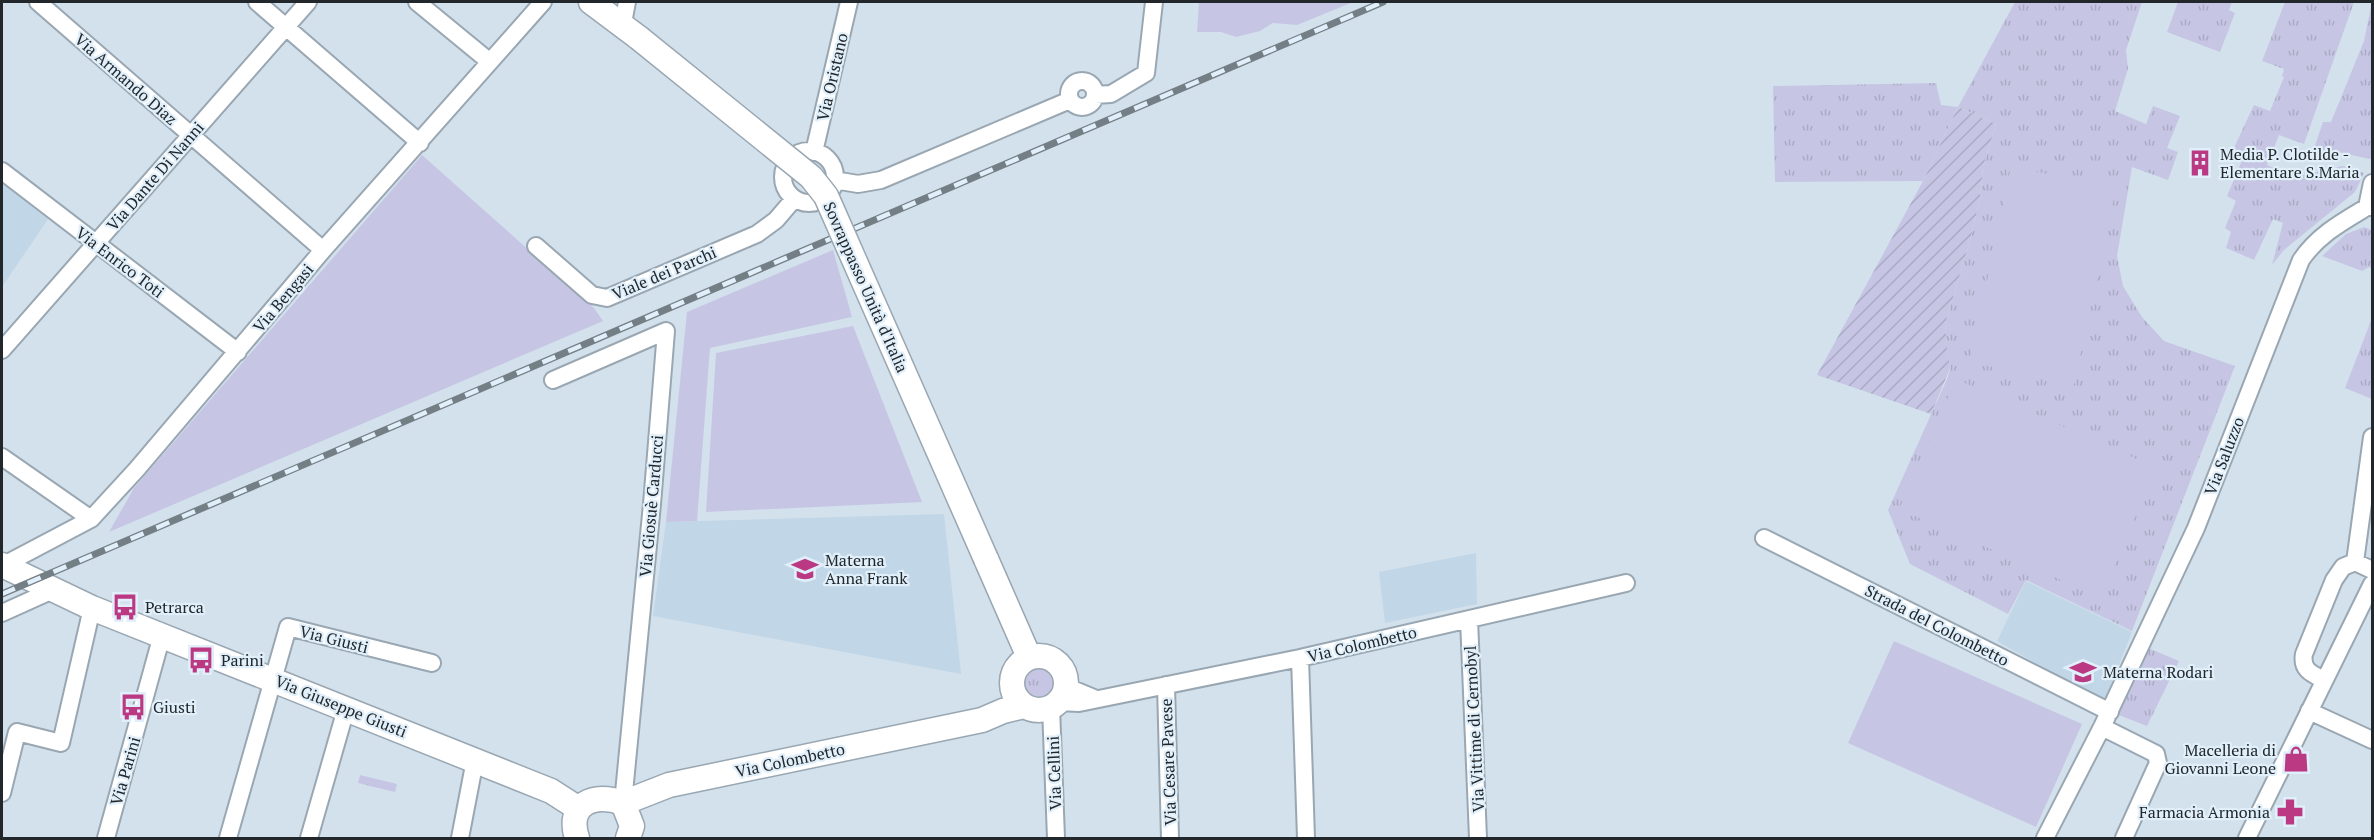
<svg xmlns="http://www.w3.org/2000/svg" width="2374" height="840" font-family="'PT Serif',serif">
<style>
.built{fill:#c1d6e6}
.grass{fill:url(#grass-tufts)}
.park{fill:#c6c6e4}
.garden{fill:url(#garden-furrows)}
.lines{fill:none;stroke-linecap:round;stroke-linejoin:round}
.street-casing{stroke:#99a7b2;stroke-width:20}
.secondary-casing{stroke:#99a7b2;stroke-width:27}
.street{stroke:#fff;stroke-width:16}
.secondary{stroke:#fff;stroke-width:24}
.rail-casing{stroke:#747e85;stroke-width:7}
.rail{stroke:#e0effa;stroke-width:4.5;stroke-dasharray:14;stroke-linecap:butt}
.secondary-bridge-casing{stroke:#99a7b2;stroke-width:27;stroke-linecap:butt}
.secondary-bridge{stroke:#fff;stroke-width:24}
.labels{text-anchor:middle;stroke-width:4.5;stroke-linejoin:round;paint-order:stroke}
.street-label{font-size:16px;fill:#21272b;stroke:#e0effa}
.poi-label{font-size:16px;fill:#21272b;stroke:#e0effa;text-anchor:start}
</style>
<defs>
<pattern id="grass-tufts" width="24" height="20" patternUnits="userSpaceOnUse" patternTransform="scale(1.5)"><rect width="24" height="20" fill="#c6c6e4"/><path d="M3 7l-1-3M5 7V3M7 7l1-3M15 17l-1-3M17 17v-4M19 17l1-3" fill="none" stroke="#aaaac4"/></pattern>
<pattern id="garden-furrows" width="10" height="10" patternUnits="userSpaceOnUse" patternTransform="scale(1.5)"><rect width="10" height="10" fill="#c6c6e4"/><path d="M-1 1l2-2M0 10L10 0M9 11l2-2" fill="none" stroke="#aaaac4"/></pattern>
</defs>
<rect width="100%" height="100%" fill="#d3e1ed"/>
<path class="built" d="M2 183 48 219 2 287Z
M944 514 961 674 653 616 666 522Z
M1476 553 1477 604 1385 623 1379 572Z
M2026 581 2132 632 2104 702 1997 641Z"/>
<path class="grass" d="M2015 2H2142L2126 50 2128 69 2115 111 2146 124 2153 106 2180 116 2167 148 2178 152 2168 180 2132 167 2117 256 2123 286 2142 317 2164 341 2235 366 2132 631 2026 580 2008 614 1910 564 1888 510 1947 379 1951 366 1948 358 1945 324 1970 241 1980 198 1983 167 1996 124 1958 107 1923 181 1775 182 1773 86 1936 83 1941 105 1958 107Z
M2178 2H2232L2229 10 2235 13 2220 52 2167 32Z
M2285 2H2354L2304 144 2279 135 2267 165 2288 174 2304 175 2343 166 2364 173 2355 192 2284 250 2272 265 2283 223 2273 219 2254 260 2226 248 2231 232 2225 228 2236 201 2227 196 2243 158 2232 152 2254 105 2270 111 2284 77 2282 76 2284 69 2262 61Z
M2372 2V158L2369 159 2338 152 2313 158 2311 157 2323 122H2331L2364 41Z
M2364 227 2372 230V268L2369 267 2362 271 2322 256 2346 234Z
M2372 318V399L2345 388Z
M2148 648 2179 661 2147 726 2116 714Z
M1024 683a15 15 0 1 1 30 0a15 15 0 1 1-30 0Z
M360 775 397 784 395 792 358 783Z"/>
<path class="park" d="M1199 2H1353L1297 25 1273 23 1260 31 1236 37 1221 32H1197Z
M422 155 594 308 603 321 109 532 134 488Z
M2011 166 2116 189 2074 385 1970 362Z
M833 250 852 317 710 348 697 521 666 522 687 312Z
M853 326 922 502 706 512 716 353Z
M1956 379 2157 468 2100 597 1899 509Z
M1894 641 2082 724 2036 827 1848 743Z"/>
<path class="garden" d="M1958 107 1996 124 1983 167 1980 198 1970 241 1945 324 1948 358 1951 366 1931 414 1817 375 1923 181Z"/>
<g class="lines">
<g class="street-casing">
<path id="street" d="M38 2 323 250
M257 2 420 143
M417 2 490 62
M623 23 627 2
M1069 94a13 13 0 1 1 26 0a13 13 0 1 1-26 0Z
M1095 95 1111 94 1146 73 1154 2
M783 177a26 26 0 1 1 52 0a26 26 0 1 1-52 0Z
M814 152 849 2
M2 171 238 352
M834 180 858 184 881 180 1070 100
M2367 207 2372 183
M536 246 592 295 607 298 757 234 776 220 794 199
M2 350 308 2
M553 380 666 331 652 504 623 803
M2372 437 2355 562 2372 570
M2 457 91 519
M1764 538 2110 712
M2 566 91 519 137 469 323 250 543 2
M2 613 53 590
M1469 619 1478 838
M1300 658 1306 838
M1066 679 1072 689 1096 699
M2324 680C2312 674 2301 670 2304 654L2334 580 2343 567 2355 562
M1166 685 1170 838
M1058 702 1079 703 1300 658 1626 583
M1051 707 1056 838
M2309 711 2372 740
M2102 727 2156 754 2158 763 2124 838
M2 793 17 732 61 743 92 608
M106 838 162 635
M228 838 288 627 432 663
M309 838 346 709
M460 838 475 760
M2045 838 2102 727 2196 528 2301 260C2318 235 2342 222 2367 207H2372
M2247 838 2372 584"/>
</g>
<g class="secondary-casing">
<path id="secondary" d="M591 2 639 38
M986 559 1029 657
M2 565 92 608 551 791 579 809
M1012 683a27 27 0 1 1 54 0a27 27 0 1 1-54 0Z
M623 803 669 785 982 720 1003 711 1024 706
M577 838C566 804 594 792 623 803L632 826 628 838"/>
</g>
<use href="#street" class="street"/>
<use href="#secondary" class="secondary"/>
<g class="rail-casing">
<path id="rail" d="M2 594 1383 2"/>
</g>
<use href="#rail" class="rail"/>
<g class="secondary-bridge-casing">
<path id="secondary-bridge" d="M639 38 811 177 826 196 986 559"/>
</g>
<use href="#secondary-bridge" class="secondary-bridge"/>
</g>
<defs>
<g id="building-bare" transform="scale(2.07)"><path d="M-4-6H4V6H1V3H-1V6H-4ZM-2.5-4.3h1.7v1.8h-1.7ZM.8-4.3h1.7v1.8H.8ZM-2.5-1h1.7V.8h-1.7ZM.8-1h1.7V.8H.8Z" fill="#bb3982" stroke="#e0effa" stroke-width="2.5" paint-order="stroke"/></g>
<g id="school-bare" transform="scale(2.07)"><path d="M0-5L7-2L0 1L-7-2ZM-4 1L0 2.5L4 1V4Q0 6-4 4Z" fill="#bb3982" stroke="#e0effa" stroke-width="2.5" paint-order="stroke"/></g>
<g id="bus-bare" transform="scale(2.07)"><path d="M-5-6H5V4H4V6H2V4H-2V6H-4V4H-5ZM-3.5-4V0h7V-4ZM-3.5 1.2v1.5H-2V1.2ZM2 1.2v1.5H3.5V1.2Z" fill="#bb3982" stroke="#e0effa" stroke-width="2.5" paint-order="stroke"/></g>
<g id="shop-bare" transform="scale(2.07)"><path d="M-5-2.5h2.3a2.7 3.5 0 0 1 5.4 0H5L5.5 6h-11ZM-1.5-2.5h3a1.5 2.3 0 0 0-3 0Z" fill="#bb3982" stroke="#e0effa" stroke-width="2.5" paint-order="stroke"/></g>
<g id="pharmacy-bare" transform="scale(2.07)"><path d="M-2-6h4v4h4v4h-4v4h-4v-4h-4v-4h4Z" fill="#bb3982" stroke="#e0effa" stroke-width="2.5" paint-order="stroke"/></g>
</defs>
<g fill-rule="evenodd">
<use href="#building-bare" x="2200" y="163"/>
<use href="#school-bare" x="805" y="569"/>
<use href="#bus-bare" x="125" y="607"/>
<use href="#bus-bare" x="201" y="660"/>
<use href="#school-bare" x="2083" y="672"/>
<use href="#bus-bare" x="133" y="707"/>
<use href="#shop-bare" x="2296" y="759"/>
<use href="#pharmacy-bare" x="2290" y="812"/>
</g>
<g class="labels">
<g class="street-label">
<text transform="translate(832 77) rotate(-77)" y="6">Via Oristano</text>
<text transform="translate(126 79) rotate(41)" y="6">Via Armando Diaz</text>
<text transform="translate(155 176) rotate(-49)" y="6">Via Dante Di Nanni</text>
<text transform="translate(120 262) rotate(37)" y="6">Via Enrico Toti</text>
<text transform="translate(664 273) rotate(-23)" y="6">Viale dei Parchi</text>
<text transform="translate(866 287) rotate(66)" y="6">Sovrappasso Unità d'Italia</text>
<text transform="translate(283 298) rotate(-50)" y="6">Via Bengasi</text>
<text transform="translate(2224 456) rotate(-69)" y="6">Via Saluzzo</text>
<text transform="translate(651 506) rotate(-85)" y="6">Via Giosuè Carducci</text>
<text transform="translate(1937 625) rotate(27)" y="6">Strada del Colombetto</text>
<text transform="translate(334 639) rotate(14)" y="6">Via Giusti</text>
<text transform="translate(1362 644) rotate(-13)" y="6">Via Colombetto</text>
<text transform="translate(341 706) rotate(22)" y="6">Via Giuseppe Giusti</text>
<text transform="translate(1474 729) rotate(-93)" y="6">Via Vittime di Cernobyl</text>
<text transform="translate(790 760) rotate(-12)" y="6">Via Colombetto</text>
<text transform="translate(1168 762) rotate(-92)" y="6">Via Cesare Pavese</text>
<text transform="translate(125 771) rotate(-74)" y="6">Via Parini</text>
<text transform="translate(1054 773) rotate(-92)" y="6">Via Cellini</text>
</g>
<g class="poi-label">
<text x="2220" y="160">Media P. Clotilde -<tspan x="2220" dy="18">Elementare S.Maria</tspan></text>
<text x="825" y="566">Materna<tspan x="825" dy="18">Anna Frank</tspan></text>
<text x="145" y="613">Petrarca</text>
<text x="221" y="666">Parini</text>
<text x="2103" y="678">Materna Rodari</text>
<text x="153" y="713">Giusti</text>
<text x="2276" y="756" text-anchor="end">Macelleria di<tspan x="2276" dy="18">Giovanni Leone</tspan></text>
<text x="2270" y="818" text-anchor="end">Farmacia Armonia</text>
</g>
</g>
<rect width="2374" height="840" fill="none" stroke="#21272b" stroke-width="6"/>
</svg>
